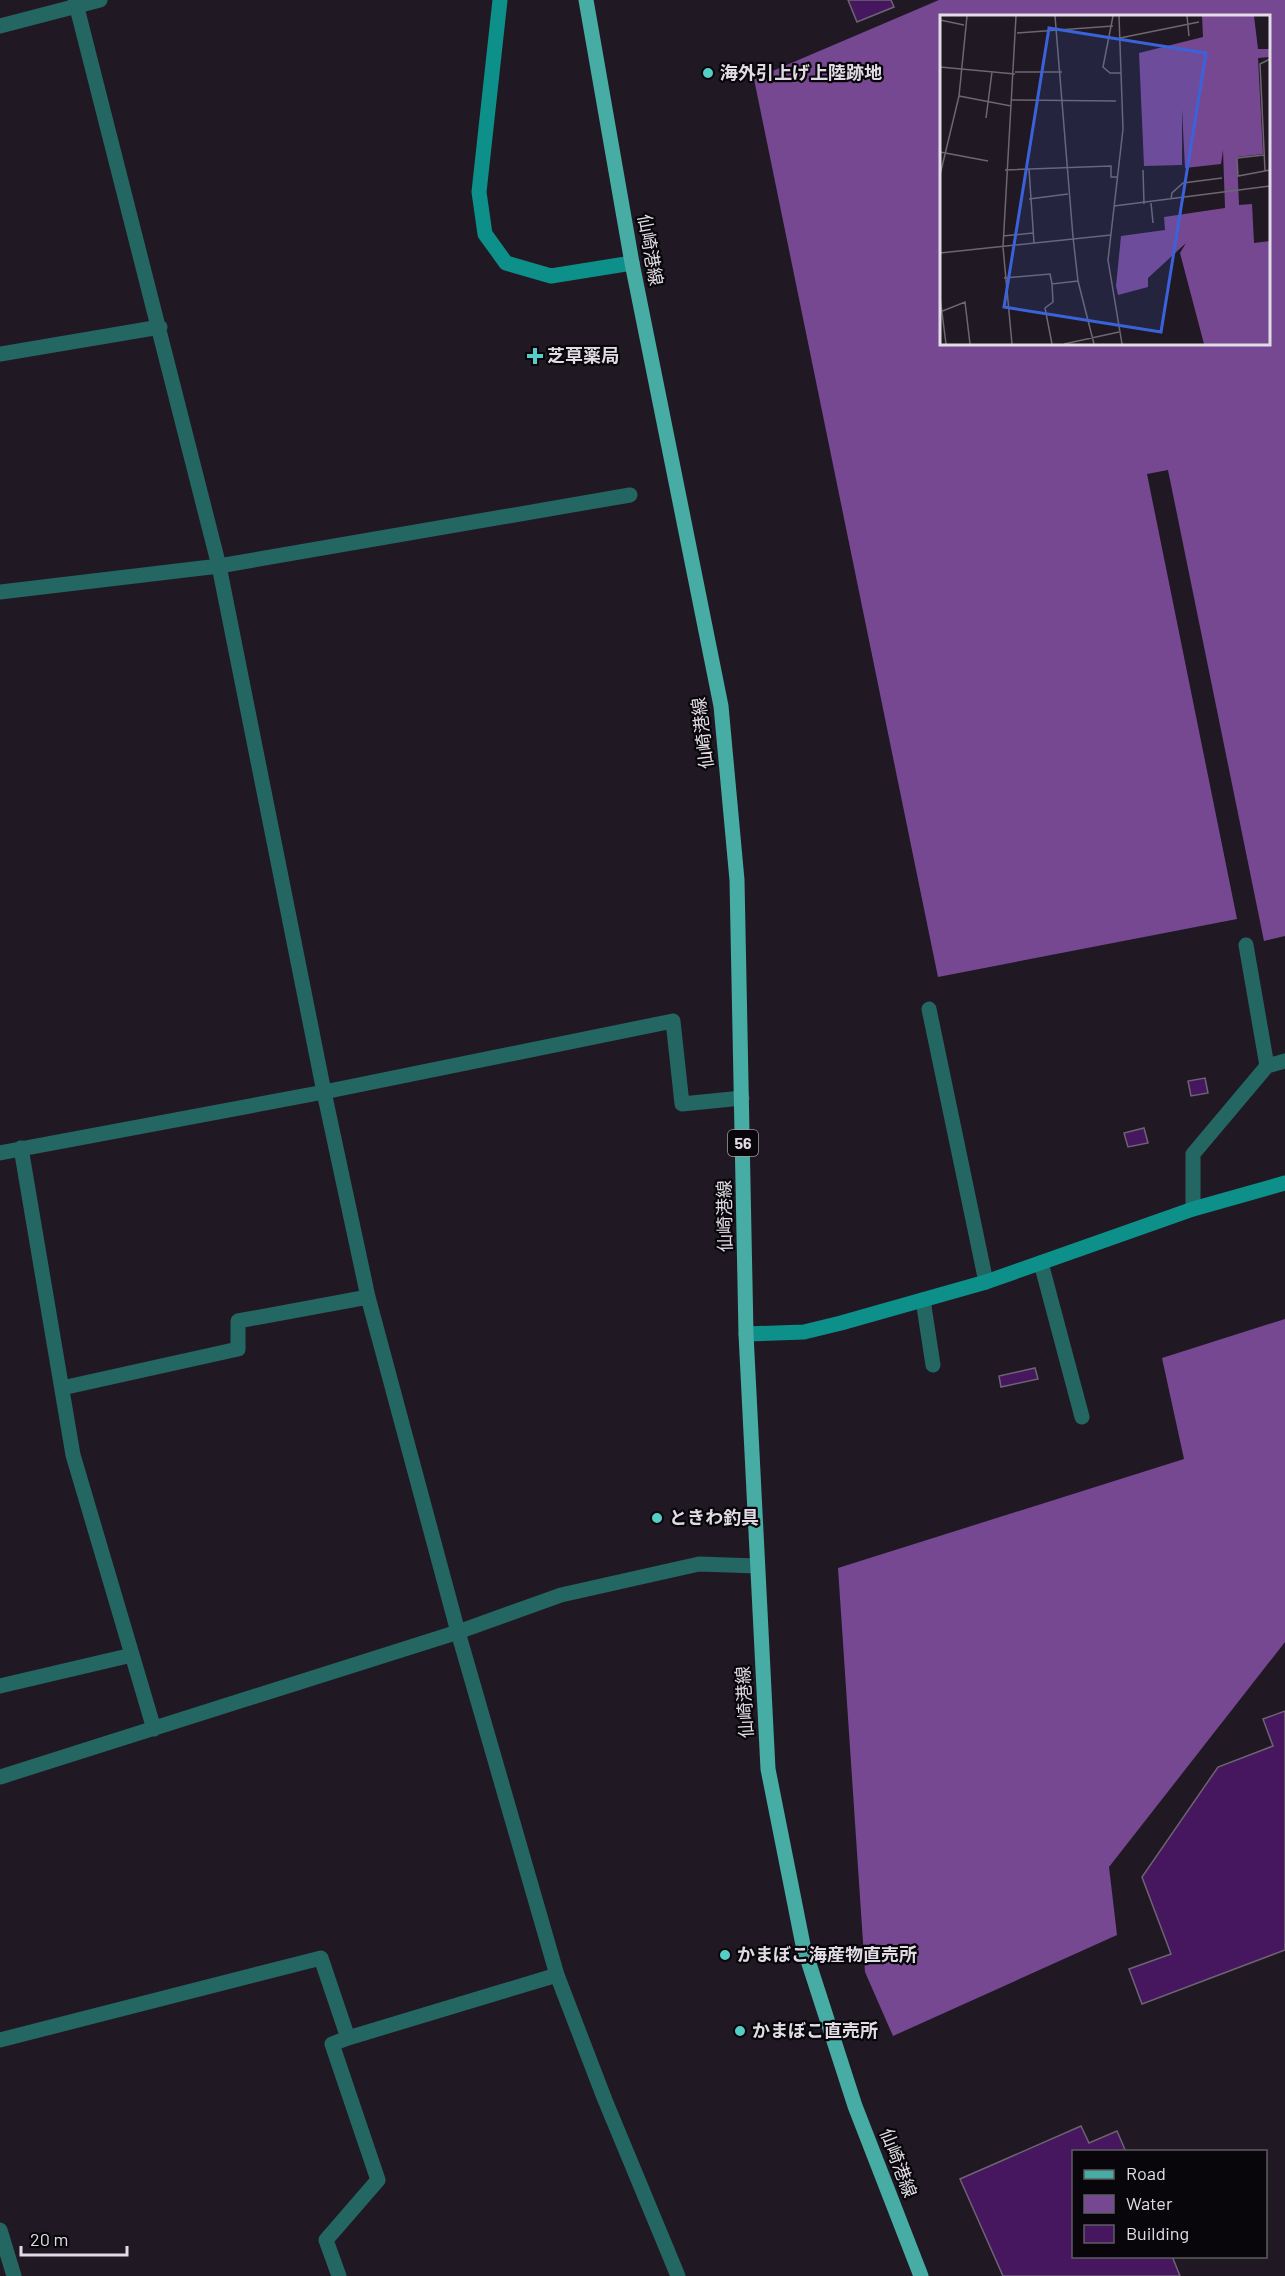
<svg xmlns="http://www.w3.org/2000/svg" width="1285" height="2276" font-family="Barlow,'Noto Sans JP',sans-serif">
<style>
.water{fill:#774892;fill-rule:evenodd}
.building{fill:#46165e;stroke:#6c6472;stroke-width:1.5}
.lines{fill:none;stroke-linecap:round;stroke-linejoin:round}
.street{stroke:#246661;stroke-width:15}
.secondary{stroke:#0d9089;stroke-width:15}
.primary{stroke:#46aca4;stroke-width:15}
.poi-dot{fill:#55cec5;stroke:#08060a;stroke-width:2}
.labels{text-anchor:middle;stroke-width:4.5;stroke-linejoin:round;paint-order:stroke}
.shield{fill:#08060a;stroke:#a09ca3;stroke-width:1.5}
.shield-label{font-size:16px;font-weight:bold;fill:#e1dce4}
.poi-label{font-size:18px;font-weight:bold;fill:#e1dce4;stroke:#08060a;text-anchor:start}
.street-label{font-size:18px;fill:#e1dce4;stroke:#08060a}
.inset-road{fill:none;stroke:#6d6771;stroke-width:1.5}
.view{fill:#3a63da;fill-opacity:0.15;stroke:#3a63da;stroke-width:3}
.inset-edge{fill:none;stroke:#e1dce4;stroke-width:3}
</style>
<rect width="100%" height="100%" fill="#201924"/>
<path class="water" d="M939 0H1285V936L1264 941 1168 470 1147 474 1237 919 938 977 754 79ZM942 16H1268V344H942Z
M1285 1319V1642L1109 1867 1117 1935 893 2036 865 1972 838 1568 1184 1459 1162 1358Z"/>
<path class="building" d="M848 0H891L894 7 857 22Z
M1205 1078 1208 1093 1191 1096 1188 1081Z
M1144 1128 1148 1143 1128 1147 1124 1133Z
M1035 1368 1038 1379 1001 1387 999 1376Z
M1285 1711V1950L1142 2004 1129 1969 1171 1954 1142 1877 1218 1767 1273 1746 1263 1719Z
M1081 2126 1089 2143 1117 2131 1126 2152H1074V2256H1172L1180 2276H1003L960 2179Z"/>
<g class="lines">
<path class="street" d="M75 0 219 566 324 1092 368 1297 458 1632 557 1975 605 2100 678 2276
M0 26 100 0
M0 354 160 327
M0 592 219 566 630 495
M1246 945 1267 1066
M929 1009 986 1282
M21 1148 73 1455 154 1729
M0 1153 324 1092 673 1021 682 1104 742 1098
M1193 1209V1154L1267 1066 1285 1061
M1041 1263 1082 1417
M923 1300 933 1365
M62 1388 238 1349V1321L368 1297
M0 1686 132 1655
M0 1777 458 1632 561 1595 699 1564 757 1566
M0 2040 321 1958 348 2038 557 1975
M0 2230 14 2276
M339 2276 326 2240 378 2180 332 2044 348 2038"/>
<path class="secondary" d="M500 0 479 192 485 234 506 263 551 276 632 263
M746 1334 804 1332 841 1323 986 1282 1193 1209 1285 1183"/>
<path class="primary" d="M586 0 632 263 721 706 737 880 746 1334 768 1769 803 1945 855 2106 921 2276"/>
</g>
<g class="poi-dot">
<circle cx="708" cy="73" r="6"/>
<path d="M532 347h6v6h6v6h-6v6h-6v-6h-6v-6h6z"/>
<circle cx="657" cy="1518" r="6"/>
<circle cx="725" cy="1955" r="6"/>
<circle cx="740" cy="2031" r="6"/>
</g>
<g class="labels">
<rect class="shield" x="728" y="1130" width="30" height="26" rx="4.5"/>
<g class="shield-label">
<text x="743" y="1149">56</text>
</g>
<g class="poi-label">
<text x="720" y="79">海外引上げ上陸跡地</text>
<text x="547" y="362">芝草薬局</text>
<text x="669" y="1524">ときわ釣具</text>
<text x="737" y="1961">かまぼこ海産物直売所</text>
<text x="752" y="2037">かまぼこ直売所</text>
</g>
<g class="street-label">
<text transform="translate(650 250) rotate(80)" y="6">仙崎港線</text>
<text transform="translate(703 733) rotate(-97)" y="6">仙崎港線</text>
<text transform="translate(725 1216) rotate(-91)" y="6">仙崎港線</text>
<text transform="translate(745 1702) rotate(-93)" y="6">仙崎港線</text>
<text transform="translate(898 2163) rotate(69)" y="6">仙崎港線</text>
</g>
</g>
<g transform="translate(940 15)">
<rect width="330" height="330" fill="#201924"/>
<path d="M262 1H314L318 34H330V42L318 43 323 139 297 142 299 190 312 189 314 228 330 226V329H264L240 238 246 228 208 263V272L178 280 176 271 181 221 225 215 224 202 285 193 283 135 281 149 245 153 242 94V150L204 151 199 38 263 22Z" fill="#774892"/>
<path class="inset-road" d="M115 1 133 222 138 266 154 329M173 1 163 52 170 58H181M179 1 183 114 168 245 182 329M247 1 249 21M0 5 24 10M77 18 173 11M180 23 259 7M0 52 75 59M75 57H122M19 81 71 91M72 85 176 86M46 103 52 57M0 137 48 146M324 140 297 143 298 161 330 155M89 154 94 228M65 155 171 151V162H178M203 155 204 189M325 156 320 49 330 44M0 160 19 81 27 1M89 184 128 179M231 184 232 178 243 168 282 163M211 188 213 208M174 191 330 171M63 221 93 218M0 238 171 220M64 263 110 259 112 269 138 266M112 269 113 287 105 293 112 329M0 282 6 329M0 297 25 287 30 329M72 329 63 232 76 1M124 329 179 317"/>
<path class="view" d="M109 13 266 38 221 317 64 292Z"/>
<rect width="330" height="330" class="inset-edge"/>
</g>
<rect x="1072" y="2150" width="195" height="108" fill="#08060a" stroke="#5f5c61" stroke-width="1.5"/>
<rect x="1084" y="2170" width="30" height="9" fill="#46aca4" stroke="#5f5c61" stroke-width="1.5"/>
<text x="1126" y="2180" font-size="18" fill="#e1dce4">Road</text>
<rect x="1084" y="2195" width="30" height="18" fill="#774892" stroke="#5f5c61" stroke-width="1.5"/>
<text x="1126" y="2210" font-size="18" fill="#e1dce4">Water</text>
<rect x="1084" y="2225" width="30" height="18" fill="#46165e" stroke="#5f5c61" stroke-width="1.5"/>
<text x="1126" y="2240" font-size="18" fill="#e1dce4">Building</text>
<path d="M21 2246v9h106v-9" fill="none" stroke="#e1dce4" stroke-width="3"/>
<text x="30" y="2246" font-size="18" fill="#e1dce4" stroke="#08060a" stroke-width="4.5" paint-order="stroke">20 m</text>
</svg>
